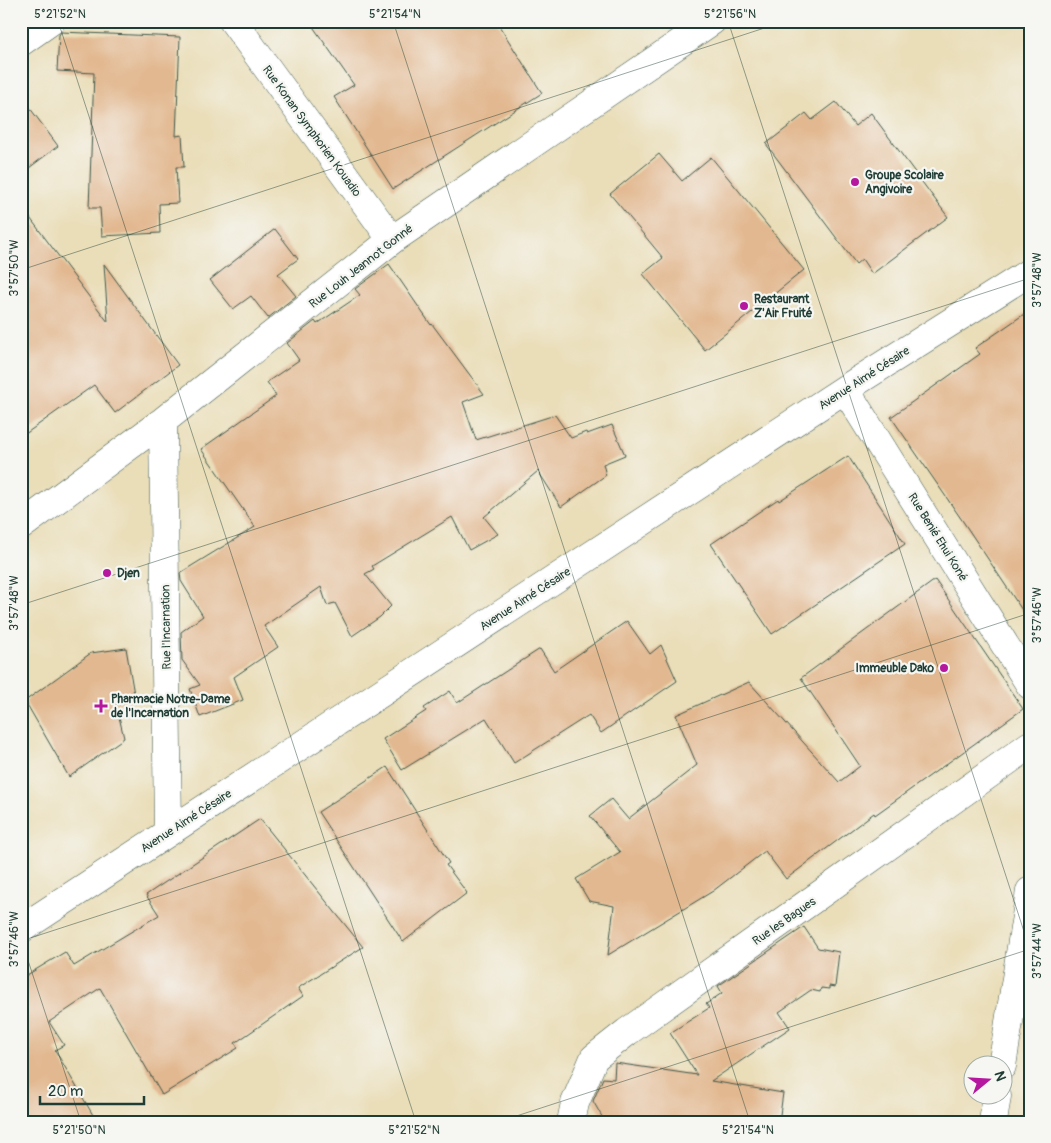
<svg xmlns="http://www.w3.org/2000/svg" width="1051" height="1143" font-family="Pangolin,sans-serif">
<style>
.building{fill:#e2b890}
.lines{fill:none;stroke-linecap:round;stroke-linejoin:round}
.minor-casing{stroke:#3d5548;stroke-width:29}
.minor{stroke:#fff;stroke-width:28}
.ticks{fill:none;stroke:#1f3d34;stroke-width:1;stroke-opacity:0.45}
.poi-dot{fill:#b5179e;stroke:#f6f6f2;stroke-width:2}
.labels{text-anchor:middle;stroke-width:4.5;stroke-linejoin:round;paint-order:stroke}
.street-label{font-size:12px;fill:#1f3d34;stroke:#f6f6f2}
.poi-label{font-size:12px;font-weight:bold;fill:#1f3d34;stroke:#f6f6f2;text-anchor:start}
.neatline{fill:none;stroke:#1f3d34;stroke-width:2}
.ticks-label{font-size:12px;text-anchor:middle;fill:#1f3d34}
</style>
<rect width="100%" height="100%" fill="#f6f6f2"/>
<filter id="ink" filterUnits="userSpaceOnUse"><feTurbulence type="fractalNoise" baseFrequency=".02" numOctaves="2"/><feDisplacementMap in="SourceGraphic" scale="10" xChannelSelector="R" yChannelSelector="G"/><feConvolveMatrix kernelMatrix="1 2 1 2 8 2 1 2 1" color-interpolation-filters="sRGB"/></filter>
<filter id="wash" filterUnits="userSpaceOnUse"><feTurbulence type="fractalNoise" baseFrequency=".0096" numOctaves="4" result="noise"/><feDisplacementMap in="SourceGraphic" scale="20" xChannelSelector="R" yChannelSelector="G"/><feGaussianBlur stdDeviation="1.12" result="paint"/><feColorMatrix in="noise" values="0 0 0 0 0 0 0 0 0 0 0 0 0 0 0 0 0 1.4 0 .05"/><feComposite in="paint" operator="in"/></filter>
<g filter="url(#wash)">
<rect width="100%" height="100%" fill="#eadeb9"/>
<g id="blocks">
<path class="building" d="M309 21H496L542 93 393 189 334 97 354 85Z
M61 32 180 37 176 136 182 135 184 167H176L178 203 159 204 160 233 102 236 100 208H89L94 73 57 71 59 35Z
M21 96 58 146 21 174Z
M836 102 855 126 871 113 948 217 872 274 862 259 856 264 766 144 806 113 812 120Z
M659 154 682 181 711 157 804 270 705 350 643 274 663 258 610 194Z
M21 206 108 322 104 264 178 365 115 413 94 385 21 437Z
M275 229 298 259 278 274 296 296 268 318 251 296 233 309 210 280Z
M389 264 431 325 432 324 484 394 463 402 476 440 555 415 571 438 586 432 587 434 612 425 625 455 603 464 606 475 561 507 538 471 484 517 498 534 469 550 452 517 372 566 374 569 365 574 391 606 380 617 352 636 335 603 327 605 321 587 264 626 278 647 234 677 243 700 200 717 190 689 200 685 182 660 181 632 203 616 181 581 180 573 255 527 201 449 276 396 267 382 299 360 287 343 315 321 317 324 360 295 355 289Z
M1030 310V622L964 523 891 417 980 354 975 348Z
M848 456 905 544 772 634 711 544 778 499 779 501Z
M935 580 1023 709 875 815 874 813 786 879 765 851 713 891 608 955 614 906 589 901 576 879 620 852 590 816 611 799 628 819 697 765 676 715 749 682 839 782 860 766 801 678Z
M627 621 650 654 661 645 677 681 601 733 589 715 514 763 486 718 402 770 383 739 426 711 424 708 450 691 457 703 540 649 554 671Z
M126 648 135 700 116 704 124 738 69 777 25 701 91 653Z
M387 767 449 863 446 865 467 893 403 942 318 812Z
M260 819 363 947 298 988 303 996 235 1043 238 1048 162 1095 100 988 49 1022 64 1045 55 1050 97 1122H21V976L22 978 65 952 74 966 159 915 146 895Z
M804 927 818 948 839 952 835 987 829 986V989L821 988 820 992 811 990 779 1012 790 1028 711 1081 783 1093 779 1122H605L593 1101 603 1078 614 1079 615 1063 697 1075 670 1033 709 1008 706 1004 722 993 718 986Z"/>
</g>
</g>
<g filter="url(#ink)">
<use href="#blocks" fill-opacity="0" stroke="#3d5548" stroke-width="1"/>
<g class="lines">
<g class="minor-casing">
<path id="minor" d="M233 21 392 240
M21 42 51 21
M845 389 1030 685
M163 421 168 832
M21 526 163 421 392 240 712 21
M21 929 845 389 1030 272
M1002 1066 1030 891
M571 1122 575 1103 594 1058 627 1032 1030 745
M993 1122 997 1096"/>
</g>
<use href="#minor" class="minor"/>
</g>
</g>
<path class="ticks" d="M58 21 416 1122M393 21 750 1122M728 21 1030 950M21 270 786 21M21 605 1030 278M21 939 81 1122M21 941 1030 613M498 1122 1030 949"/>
<g class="poi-dot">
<circle cx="855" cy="182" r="5"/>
<circle cx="744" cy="306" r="5"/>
<circle cx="107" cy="573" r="5"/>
<circle cx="944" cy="668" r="5"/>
<path d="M98.5 698.5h5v5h5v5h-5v5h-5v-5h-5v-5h5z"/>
</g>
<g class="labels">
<g class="street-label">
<text transform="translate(312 131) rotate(54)" y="4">Rue Konan Symphorien Kouadio</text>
<text transform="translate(361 266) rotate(-38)" y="4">Rue Louh Jeannot Gonné</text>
<text transform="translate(864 378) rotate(-33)" y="4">Avenue Aimé Césaire</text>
<text transform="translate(938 537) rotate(58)" y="4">Rue Benié Ehui Koné</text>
<text transform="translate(525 599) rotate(-33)" y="4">Avenue Aimé Césaire</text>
<text transform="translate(166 627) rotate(-91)" y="4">Rue l'Incarnation</text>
<text transform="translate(186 821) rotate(-33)" y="4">Avenue Aimé Césaire</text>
<text transform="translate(784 921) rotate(-35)" y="4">Rue les Bagues</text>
</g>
<g class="poi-label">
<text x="865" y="179">Groupe Scolaire<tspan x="865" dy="14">Angivoire</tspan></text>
<text x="754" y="303">Restaurant<tspan x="754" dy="14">Z'Air Fruité</tspan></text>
<text x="117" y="577">Djen</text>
<text x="934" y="672" text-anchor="end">Immeuble Dako</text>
<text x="111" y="703">Pharmacie Notre-Dame<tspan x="111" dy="14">de l'Incarnation</tspan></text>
</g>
</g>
<rect width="1051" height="1143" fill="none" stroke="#f6f6f2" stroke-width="55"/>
<g transform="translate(988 1080) rotate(72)"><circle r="24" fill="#f6f6f2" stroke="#a0aca6"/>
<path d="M0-4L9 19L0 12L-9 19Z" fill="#b5179e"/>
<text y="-8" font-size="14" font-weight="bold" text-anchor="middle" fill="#1f3d34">N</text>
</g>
<path d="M40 1096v8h104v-8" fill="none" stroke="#1f3d34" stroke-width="2.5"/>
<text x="48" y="1096" font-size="15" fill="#1f3d34" stroke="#f6f6f2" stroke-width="4" paint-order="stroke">20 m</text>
<rect x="28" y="28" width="996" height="1088" class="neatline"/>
<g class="ticks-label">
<text x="60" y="18">5°21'52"N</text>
<text x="395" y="18">5°21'54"N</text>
<text x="730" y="18">5°21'56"N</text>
<text transform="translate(14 268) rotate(-90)" y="4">3°57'50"W</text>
<text transform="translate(1037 280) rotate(-90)" y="4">3°57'48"W</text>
<text transform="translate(14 603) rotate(-90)" y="4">3°57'48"W</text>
<text transform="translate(1037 615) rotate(-90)" y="4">3°57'46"W</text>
<text transform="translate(14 939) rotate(-90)" y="4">3°57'46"W</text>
<text transform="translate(1037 951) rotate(-90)" y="4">3°57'44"W</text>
<text x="79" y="1134">5°21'50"N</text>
<text x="414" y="1134">5°21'52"N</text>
<text x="748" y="1134">5°21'54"N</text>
</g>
</svg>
